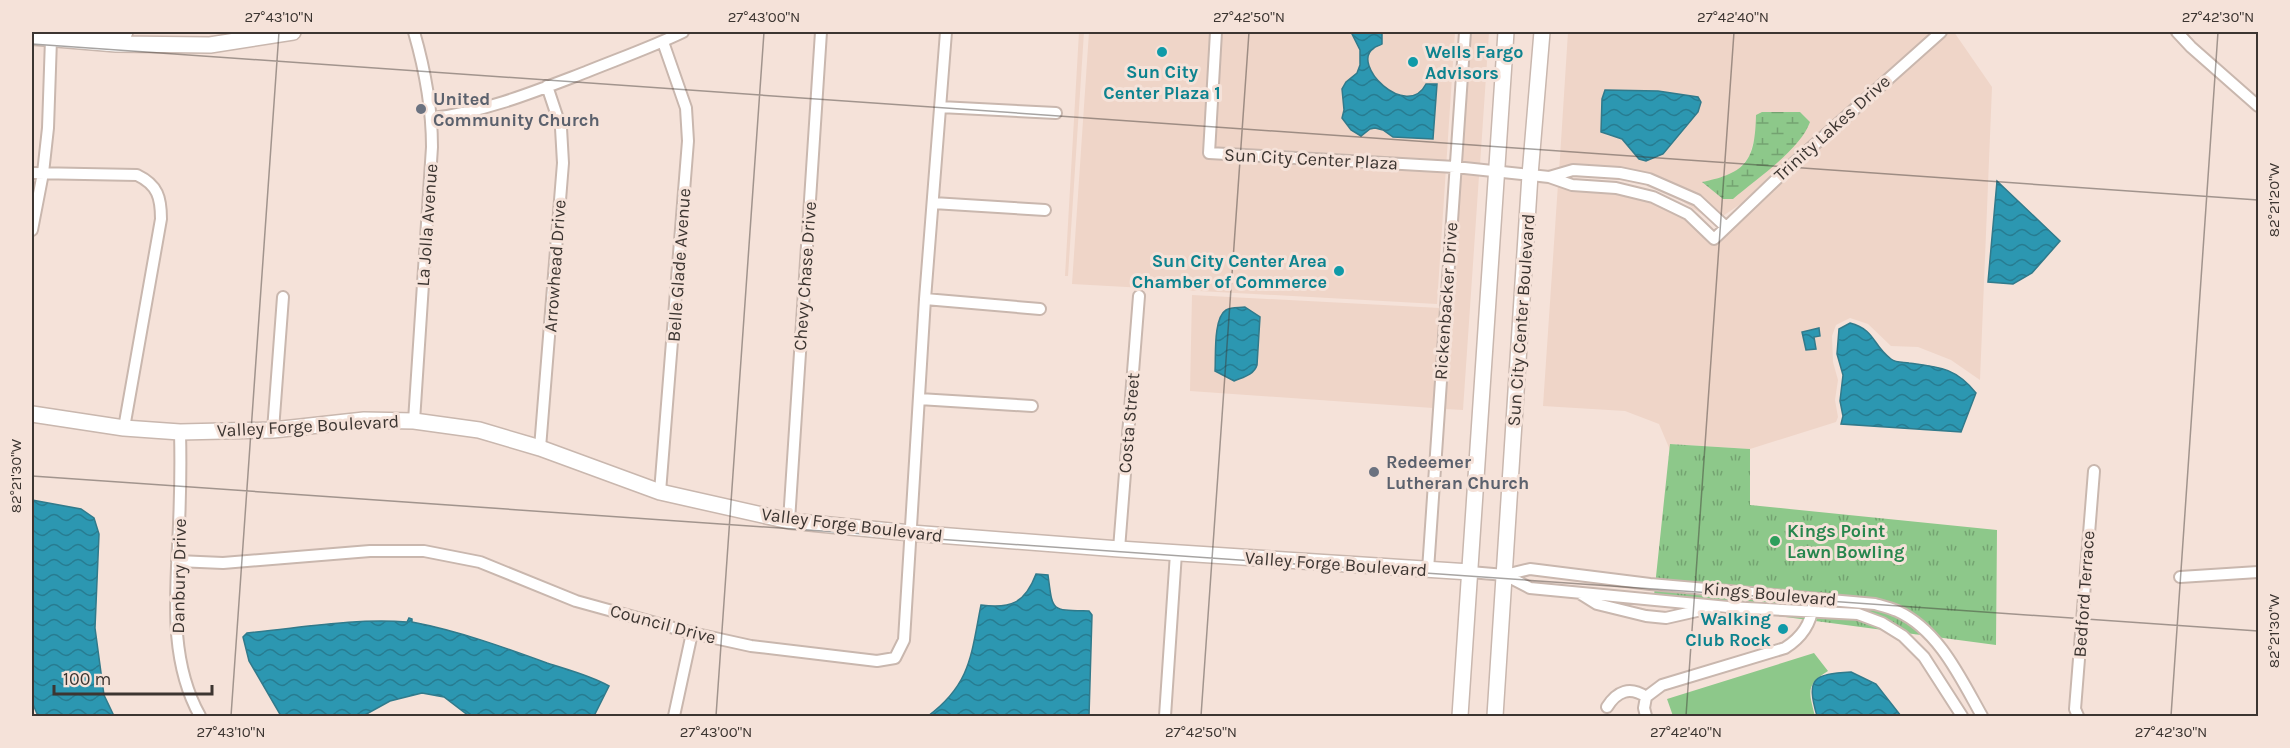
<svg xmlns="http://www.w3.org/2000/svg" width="2290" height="748" font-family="Karla,sans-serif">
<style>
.built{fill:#efd5c8;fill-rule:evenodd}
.grass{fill:#8dc88a}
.wetland{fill:url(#wetland-marsh)}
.park{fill:url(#park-tufts)}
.water{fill:url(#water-waves);stroke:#317a8b;stroke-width:1.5}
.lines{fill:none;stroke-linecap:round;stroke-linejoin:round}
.street-casing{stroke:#c9b7ae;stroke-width:14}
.secondary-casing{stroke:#c9b7ae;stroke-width:18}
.street{stroke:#fff;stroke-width:10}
.secondary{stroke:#fff;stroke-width:15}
.ticks{fill:none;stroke:#3c3531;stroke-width:1.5;stroke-opacity:0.45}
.culture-dot{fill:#0f9aa8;stroke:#f5e2d9;stroke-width:2}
.worship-dot{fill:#6b7280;stroke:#f5e2d9;stroke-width:2}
.leisure-dot{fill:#2e9e5b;stroke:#f5e2d9;stroke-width:2}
.labels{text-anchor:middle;stroke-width:6;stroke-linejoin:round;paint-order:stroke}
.culture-label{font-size:18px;font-weight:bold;fill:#0d838f;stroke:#f5e2d9;text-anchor:end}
.worship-label{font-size:18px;font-weight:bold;fill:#5b616d;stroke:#f5e2d9;text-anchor:start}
.street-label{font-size:18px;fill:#3c3531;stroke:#f5e2d9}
.leisure-label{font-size:18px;font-weight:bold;fill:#27864d;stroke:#f5e2d9;text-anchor:start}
.neatline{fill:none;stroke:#3c3531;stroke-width:2}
.ticks-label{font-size:15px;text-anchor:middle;fill:#3c3531}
</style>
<defs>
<pattern id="wetland-marsh" width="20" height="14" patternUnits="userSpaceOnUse" patternTransform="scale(1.5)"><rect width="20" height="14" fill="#8dc88a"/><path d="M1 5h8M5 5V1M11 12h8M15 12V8" fill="none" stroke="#74a371"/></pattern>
<pattern id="park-tufts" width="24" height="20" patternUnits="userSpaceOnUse" patternTransform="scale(1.5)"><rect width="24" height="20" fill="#8dc88a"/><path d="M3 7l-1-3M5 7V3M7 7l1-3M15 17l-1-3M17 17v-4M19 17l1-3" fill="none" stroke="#74a371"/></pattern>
<pattern id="water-waves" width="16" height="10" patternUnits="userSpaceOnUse" patternTransform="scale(1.5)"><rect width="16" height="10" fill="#2c97b1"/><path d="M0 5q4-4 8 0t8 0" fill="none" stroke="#277c91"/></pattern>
</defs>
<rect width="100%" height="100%" fill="#f5e2d9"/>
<path class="built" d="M1079 32H1084L1068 276H1065Z
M1089 32H1455L1437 304 1072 284Z
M1471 32H1489L1480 165 1462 163Z
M1568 32H1932L1742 203 1714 222 1656 184 1559 173ZM1698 112 1629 149 1622 139 1605 135ZM1756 115 1784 154 1723 199 1702 182 1726 177 1737 171 1749 157 1756 134Z
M1950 32H1954L1992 87 1980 380 1951 360 1918 347 1891 346 1868 324 1850 318 1836 325 1832 336 1833 362 1838 380 1835 400 1838 417 1836 422 1750 449 1671 444 1670 450 1659 424 1625 411 1543 406 1558 184 1653 195 1713 236 1750 211Z
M1461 174 1479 176 1463 410 1445 409Z
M1192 295 1440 308 1433 408 1190 391Z"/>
<path class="grass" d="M1814 653 1828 671C1805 685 1809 692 1815 716H1673L1667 699Z"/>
<path class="wetland" d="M1762 112H1800L1810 122C1800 150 1756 179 1733 199H1723L1702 182C1747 173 1755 160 1756 115Z"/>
<path class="park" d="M1670 444 1750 449V505L1997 530 1996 645 1741 611 1653 605Z"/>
<path class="water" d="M1351 32H1382V44C1379 46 1376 46 1374 48 1349 64 1407 121 1426 84H1437L1433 139 1393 137 1383 130 1375 128 1370 129 1361 136 1351 130 1342 118 1344 110 1342 89 1346 82 1357 73 1360 65V50Z
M1605 90 1658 91 1698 97 1701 102 1698 112 1663 154 1646 161 1639 159 1622 139 1601 132 1602 99Z
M1997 181 2060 241 2032 273 2013 284 1988 282Z
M1245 307 1260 317 1257 365C1254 375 1243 377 1234 381L1215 371C1216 357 1213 318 1226 310 1232 307 1239 308 1245 307Z
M1850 323C1876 330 1872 345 1891 359 1896 363 1904 362 1909 363 1940 367 1956 368 1976 393L1961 432 1841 424 1843 416 1840 401 1843 375 1837 354 1839 329Z
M1819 328 1820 336 1814 337 1816 349 1806 350 1802 332Z
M32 500 81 509 94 518 99 534 95 628 104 695 114 716H38L32 702Z
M1036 574 1048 575C1053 612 1050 610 1089 611L1092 615 1089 716H928C971 684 971 655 981 605 1011 609 1025 603 1036 574Z
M409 618 412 619V622C459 631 503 647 547 663 568 670 589 675 609 686L594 716H469L444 697 422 693 390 701 363 716H281L249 661 243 637 247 633C301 628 353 618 407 622Z
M1851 672 1876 684 1901 716H1817C1806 678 1813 674 1851 672Z"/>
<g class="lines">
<g class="street-casing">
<path id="street" d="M1216 32 1209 153 1455 167 1549 177
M2177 32 2191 47 2258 106
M940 107 1056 113
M432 118C485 112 536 91 586 72 618 59 652 47 683 32
M32 173 137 175C158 185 161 198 161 219L124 428
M933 203 1045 210
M1726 227 1697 200 1649 179 1620 173 1573 170 1549 177 1572 185 1616 188 1653 197 1688 214 1714 239 1785 171 1941 32
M32 230 43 173 48 128 51 39
M925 299 1040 309
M919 399 1032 406
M414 421 432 147C432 107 425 70 414 32
M273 430 283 297
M180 432C181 470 180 508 178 546 175 604 171 664 200 716
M540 448 563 163 561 128 547 86
M660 492 688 141 686 108 663 42
M789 521 821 32
M1119 549 1139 296
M177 561 223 563 370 551H424L480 562 576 601 692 633 751 646 877 661 895 658 904 640 925 299 946 32
M1428 570 1465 32
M1470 572 1505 575 1530 569 1650 584 1875 604C1882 606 1890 608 1897 611 1939 630 1961 679 1982 716
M1505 575 1530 588 1728 607 1858 614 1882 623 1903 636 1924 657 1962 716
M2180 577 2258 572
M1581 594 1597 604 1646 616 1666 618 1710 608
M1607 707C1617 691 1630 686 1646 697
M674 716 692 633
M1165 716 1176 553
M1646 716 1644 708 1646 697 1662 685 1785 648C1801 638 1811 625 1813 605
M2078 716 2075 709 2094 471"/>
</g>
<g class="secondary-casing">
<path id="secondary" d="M91 36 125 32
M32 37 116 44 210 45 293 32
M32 414 124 428 180 432 273 430 364 420 414 421 479 430 540 448 660 492 789 521 911 533 1119 549 1470 572
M1460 716 1506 32
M1495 716 1530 175 1542 32"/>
</g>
<use href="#street" class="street"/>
<use href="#secondary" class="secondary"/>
</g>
<path class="ticks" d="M32 44 2258 200M32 476 2258 631M231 716 279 32M716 716 764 32M1201 716 1249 32M1686 716 1734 32M2171 716 2218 32"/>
<g class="culture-dot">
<circle cx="1162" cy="52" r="6"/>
<circle cx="1413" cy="62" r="6"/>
<circle cx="1339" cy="271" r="6"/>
<circle cx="1783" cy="629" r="6"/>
</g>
<g class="worship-dot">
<circle cx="421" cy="109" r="6"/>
<circle cx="1374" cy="472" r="6"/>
</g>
<circle class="leisure-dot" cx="1775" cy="541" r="6"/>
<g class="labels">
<g class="culture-label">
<text x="1425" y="58" text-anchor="start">Wells Fargo<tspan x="1425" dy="21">Advisors</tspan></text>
<text x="1162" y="78" text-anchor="middle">Sun City<tspan x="1162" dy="21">Center Plaza 1</tspan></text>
<text x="1327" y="267">Sun City Center Area<tspan x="1327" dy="21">Chamber of Commerce</tspan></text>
<text x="1771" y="625">Walking<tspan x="1771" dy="21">Club Rock</tspan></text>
</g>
<g class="worship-label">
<text x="433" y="105">United<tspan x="433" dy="21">Community Church</tspan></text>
<text x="1386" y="468">Redeemer<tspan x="1386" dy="21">Lutheran Church</tspan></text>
</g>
<g class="street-label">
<text transform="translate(1832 128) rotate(-42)" y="6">Trinity Lakes Drive</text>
<text transform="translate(1311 159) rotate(3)" y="6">Sun City Center Plaza</text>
<text transform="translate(427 225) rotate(-86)" y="6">La Jolla Avenue</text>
<text transform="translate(679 265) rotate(-86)" y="6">Belle Glade Avenue</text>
<text transform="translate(555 266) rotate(-86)" y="6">Arrowhead Drive</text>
<text transform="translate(805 276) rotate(-86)" y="6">Chevy Chase Drive</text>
<text transform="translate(1446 301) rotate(-86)" y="6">Rickenbacker Drive</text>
<text transform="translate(1521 320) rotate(-86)" y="6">Sun City Center Boulevard</text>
<text transform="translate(1129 423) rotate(-85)" y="6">Costa Street</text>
<text transform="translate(308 426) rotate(-3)" y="6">Valley Forge Boulevard</text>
<text transform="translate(852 525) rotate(7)" y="6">Valley Forge Boulevard</text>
<text transform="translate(1336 564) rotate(4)" y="6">Valley Forge Boulevard</text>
<text transform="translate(179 576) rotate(-89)" y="6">Danbury Drive</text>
<text transform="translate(1770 594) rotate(5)" y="6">Kings Boulevard</text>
<text transform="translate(2084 594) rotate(-86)" y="6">Bedford Terrace</text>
<text transform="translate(663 624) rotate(15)" y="6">Council Drive</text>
</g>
<g class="leisure-label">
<text x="1787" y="537">Kings Point<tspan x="1787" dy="21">Lawn Bowling</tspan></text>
</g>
</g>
<rect width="2290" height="748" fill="none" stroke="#f5e2d9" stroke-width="66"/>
<path d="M54 685v9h158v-9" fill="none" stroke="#3c3531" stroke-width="3"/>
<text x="63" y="685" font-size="18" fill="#3c3531" stroke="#f5e2d9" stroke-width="4.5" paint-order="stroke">100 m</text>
<rect x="33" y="33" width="2224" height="682" class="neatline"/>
<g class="ticks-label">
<text x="279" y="22">27°43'10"N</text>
<text x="764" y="22">27°43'00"N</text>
<text x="1249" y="22">27°42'50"N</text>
<text x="1733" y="22">27°42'40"N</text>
<text x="2218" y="22">27°42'30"N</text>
<text transform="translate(2274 200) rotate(-90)" y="5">82°21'20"W</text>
<text transform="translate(16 476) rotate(-90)" y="5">82°21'30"W</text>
<text transform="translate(2274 631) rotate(-90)" y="5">82°21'30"W</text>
<text x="231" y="737">27°43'10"N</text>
<text x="716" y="737">27°43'00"N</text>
<text x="1201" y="737">27°42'50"N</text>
<text x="1686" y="737">27°42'40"N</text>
<text x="2171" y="737">27°42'30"N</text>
</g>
</svg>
